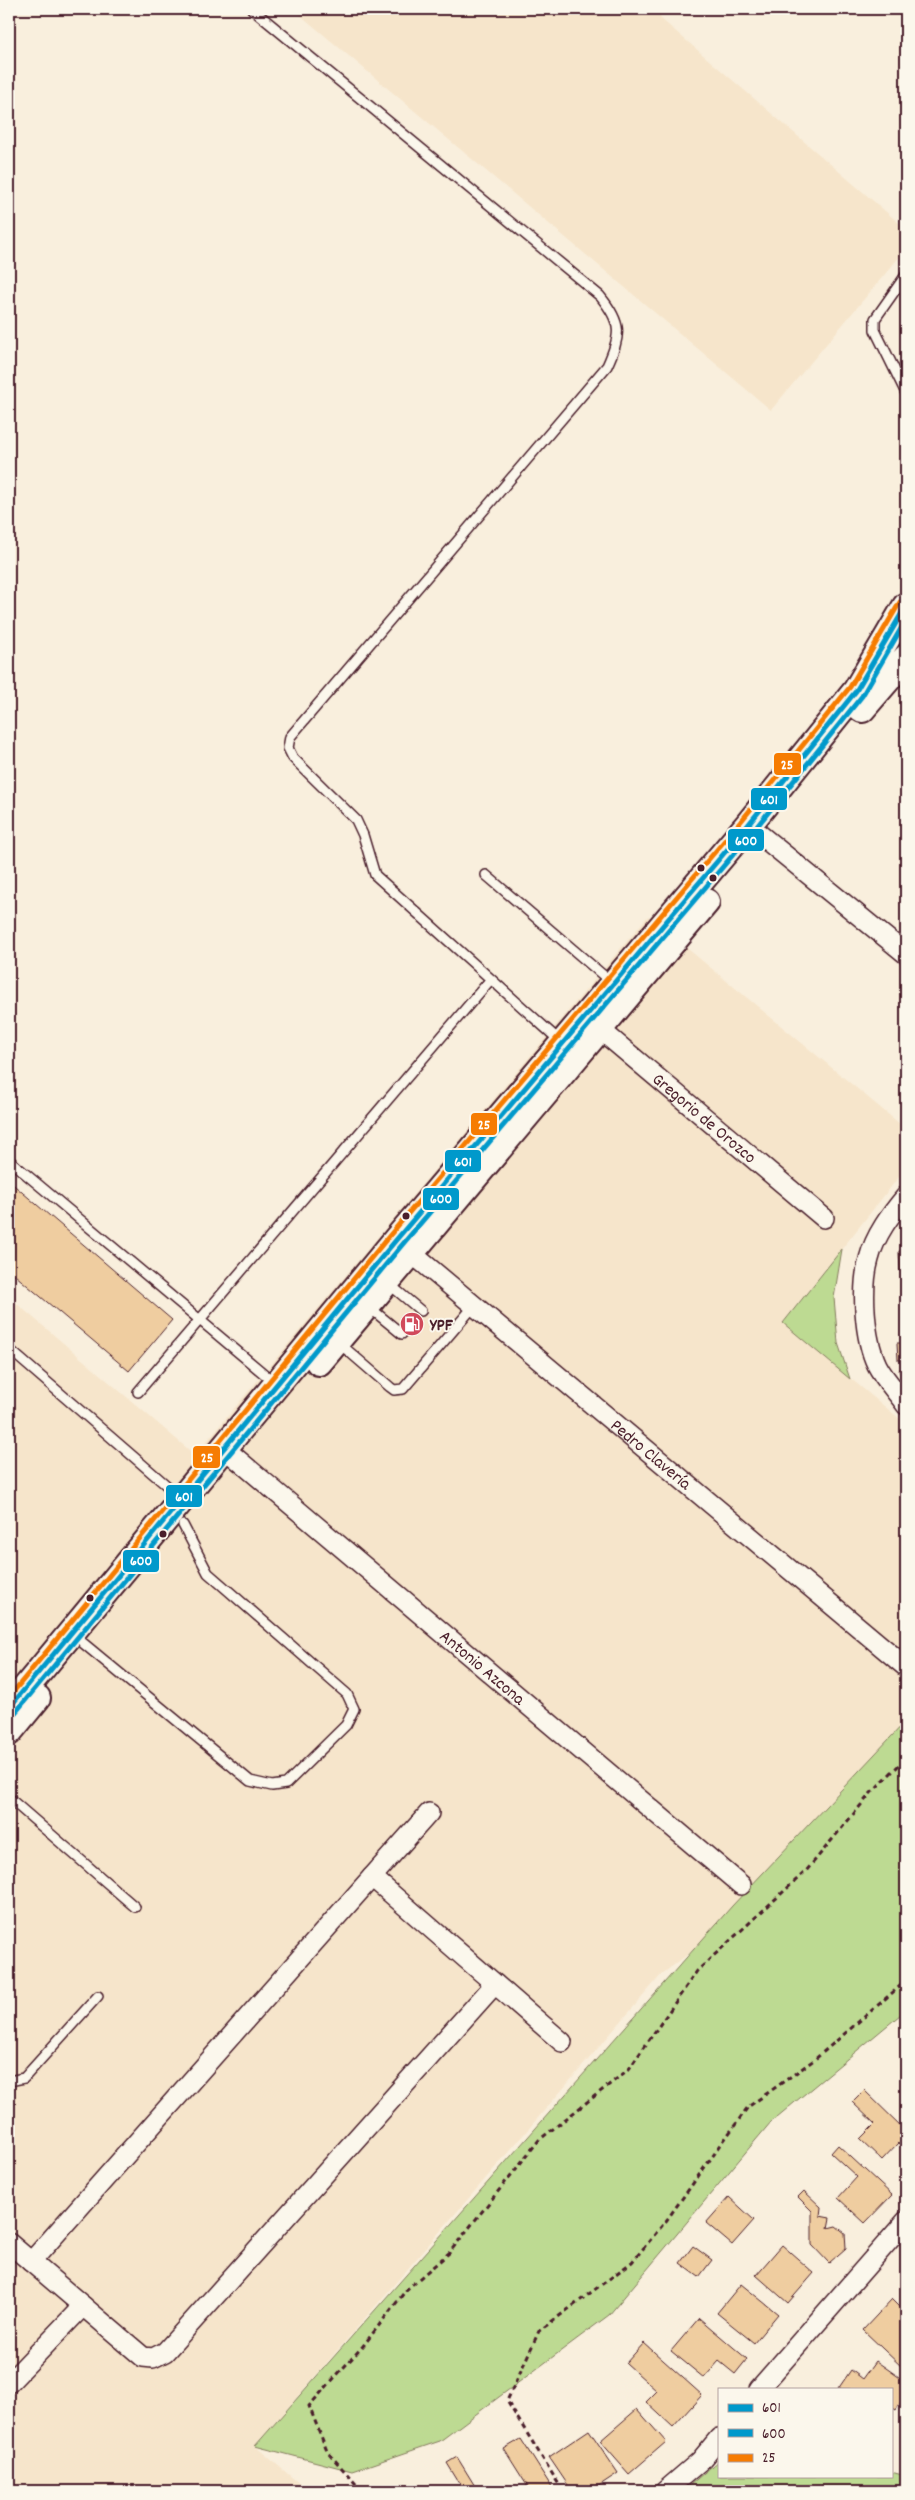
<svg xmlns="http://www.w3.org/2000/svg" width="915" height="2500" font-family="Dekko,sans-serif">
<style>
.built{fill:#f6e5cb}
.green{fill:#bdda92;stroke:#847c5e}
.building{fill:#efcda0;stroke:#4a1f2b}
.lines{fill:none;stroke-linecap:round;stroke-linejoin:round}
.lane-casing{stroke:#4a1f2b;stroke-width:12}
.street-casing{stroke:#4a1f2b;stroke-width:22}
.secondary-casing{stroke:#4a1f2b;stroke-width:30}
.path{stroke:#4a1f2b;stroke-width:3;stroke-dasharray:5 4;stroke-linecap:butt}
.lane{stroke:#fbf7ec;stroke-width:9}
.street{stroke:#fbf7ec;stroke-width:19}
.secondary{stroke:#fbf7ec;stroke-width:26}
.bus-1-casing{stroke:#fbf7ec;stroke-width:9}
.bus-2-casing{stroke:#fbf7ec;stroke-width:9}
.bus-3-casing{stroke:#fbf7ec;stroke-width:9}
.bus-1{stroke:#0099cb;stroke-width:5}
.bus-2{stroke:#0099cb;stroke-width:5}
.bus-3{stroke:#f67c02;stroke-width:5}
.bus-dot{fill:#4a1f2b;stroke:#fbf7ec;stroke-width:2}
.labels{text-anchor:middle;stroke-width:4;stroke-linejoin:round;paint-order:stroke}
.street-label{font-size:18px;fill:#4a1f2b;stroke:#fbf7ec}
.poi-label{font-size:18px;font-weight:bold;fill:#4a1f2b;stroke:#fbf7ec;text-anchor:start}
.line-badge{stroke:#fbf7ec;stroke-width:2}
.badge-label{font-size:14px;text-anchor:middle;font-weight:bold;fill:#fff}
</style>
<rect width="100%" height="100%" fill="#f9efdd"/>
<filter id="ink" filterUnits="userSpaceOnUse"><feTurbulence type="fractalNoise" baseFrequency=".02" numOctaves="2"/><feDisplacementMap in="SourceGraphic" scale="10" xChannelSelector="R" yChannelSelector="G"/><feConvolveMatrix kernelMatrix="1 2 1 2 8 2 1 2 1" color-interpolation-filters="sRGB"/></filter>
<g filter="url(#ink)">
<path class="built" d="M293 9H665L660 18 906 229V249L771 410Z
M648 916 906 1129V1168L783 1323 906 1424V1728L768 1894 662 1974 255 2446 308 2491H9V1297L195 1455Z"/>
<path class="green" d="M842 1249 834 1298 838 1343 850 1379 783 1323Z
M906 1721V2010L771 2122 609 2315 440 2441 352 2471 255 2446 732 1906Z
M719 2460V2476H891V2472L906 2476V2491H683Z"/>
<path class="building" d="M9 1181 172 1320 129 1371 9 1270Z
M906 1250V1271H900L899 1251Z
M897 1343H906V1360H898Z
M906 1367V1388L899 1370Z
M864 2090 906 2131V2151L898 2143 882 2160 860 2139 875 2124 852 2102Z
M838 2145 892 2195 865 2223 838 2198 857 2177 831 2153Z
M804 2191 821 2207 820 2216 830 2218 828 2228 836 2226 845 2233 846 2248 829 2263 812 2245V2211L798 2197Z
M729 2197 754 2220 732 2245 706 2223Z
M782 2245 814 2273 788 2303 756 2275Z
M693 2246 712 2260 699 2277 680 2263Z
M741 2284 778 2314 754 2343 717 2313Z
M892 2299 906 2313V2365L903 2368 863 2330Z
M699 2318 747 2359 735 2374 719 2361 704 2378 671 2351Z
M644 2343 702 2395 673 2427 646 2402 657 2391 626 2363Z
M876 2361 906 2382V2394L896 2410 891 2407V2389H838L851 2370 863 2379Z
M637 2409 666 2442 629 2474 600 2441Z
M589 2430 618 2473 591 2491H572L549 2457Z
M521 2439 554 2491H521L528 2487 504 2449Z
M457 2457 478 2491H451L461 2486 447 2463Z"/>
<g class="lines">
<g class="lane-casing">
<path id="lane" d="M252 9 600 296C623 324 621 335 607 366L290 737 288 748 293 758 356 820 363 835 375 875 561 1042
M906 275 875 319V330L906 393
M486 875 611 982
M9 1160 275 1383
M388 1283 421 1311
M369 1307 402 1334
M339 1343 390 1387 394 1390 403 1389 474 1306
M9 1349 180 1497
M138 1392 491 979
M83 1643 250 1781 272 1786 286 1784 346 1725 354 1709 347 1694 208 1573 183 1525
M9 1798 135 1907
M9 2081 24 2078 98 1996"/>
</g>
<g class="street-casing">
<g id="street">
<path d="M748 825 906 954"/>
<path id="s1" d="M590 1021 824 1218"/>
<path d="M906 1196C891 1214 875 1235 869 1259 861 1287 864 1338 877 1365 884 1379 897 1392 906 1405"/>
<path id="s2" d="M403 1246 906 1667"/>
<path id="s3" d="M224 1448 741 1885"/>
<path d="M372 1877 429 1813"/>
<path d="M9 2243 143 2357 153 2358 165 2352 495 1984"/>
<path d="M31 2262 372 1877 562 2042"/>
<path d="M9 2383 83 2306"/>
<path d="M759 2389 906 2221"/>
<path d="M665 2491 700 2461 719 2438"/>
</g>
</g>
<g class="secondary-casing">
<path id="secondary" d="M862 709 906 658
M319 1362 706 902
M9 1708 396 1240 748 825 856 691 906 606
M9 1732 37 1698"/>
</g>
<path class="path" d="M362 2491 327 2451 309 2406 363 2346 407 2289 449 2253 539 2140 629 2069 697 1971 806 1871 871 1793 906 1758
M563 2491 507 2401 539 2331 632 2262 666 2221 748 2107 814 2060 906 1981"/>
<use href="#lane" class="lane"/>
<use href="#street" class="street"/>
<use href="#secondary" class="secondary"/>
<g class="bus-1-casing">
<path id="bus-1" d="M9 1708 396 1240 748 825 856 691 906 606"/>
</g>
<g class="bus-2-casing">
<path id="bus-2" d="M15 1713 402 1245 754 830 862 696 906 620"/>
</g>
<g class="bus-3-casing">
<path id="bus-3" d="M9 1697 390 1235 742 820 850 687 900 602"/>
</g>
<use href="#bus-1" class="bus-1"/>
<use href="#bus-2" class="bus-2"/>
<use href="#bus-3" class="bus-3"/>
</g>
</g>
<defs>
<g id="fuel-disc" transform="scale(1.25)"><circle r="9.5" fill="#d1495b" stroke="#fbf7ec"/><path d="M-5.5-6h7V0h2V4h1.3V-2.5L3-4.5l.8-.8L6-3V5H2.5V1h-1V6h-7ZM-4.2-4.7v3.2H.2V-4.7Z" fill="#fff"/></g>
</defs>
<g fill-rule="evenodd">
<use href="#fuel-disc" x="412" y="1324"/>
</g>
<g class="bus-dot">
<circle cx="701" cy="868" r="4.5"/>
<circle cx="713" cy="878" r="4.5"/>
<circle cx="406" cy="1216" r="4.5"/>
<circle cx="163" cy="1534" r="4.5"/>
<circle cx="90" cy="1598" r="4.5"/>
</g>
<g class="labels">
<g class="street-label">
<text dy="6" stroke="none"><textPath href="#s1" startOffset="150">Gregorio de Orozco</textPath></text>
<text dy="6" stroke="none"><textPath href="#s2" startOffset="324">Pedro Clavería</textPath></text>
<text dy="6" stroke="none"><textPath href="#s3" startOffset="339">Antonio Azcona</textPath></text>
</g>
<g class="poi-label">
<text x="430" y="1330">YPF</text>
</g>
</g>
<g class="line-badge">
<rect x="773" y="752" width="29" height="24" rx="5" fill="#f67c02"/>
<rect x="750" y="787" width="38" height="24" rx="5" fill="#0099cb"/>
<rect x="727" y="828" width="38" height="24" rx="5" fill="#0099cb"/>
<rect x="470" y="1112" width="28" height="24" rx="5" fill="#f67c02"/>
<rect x="444" y="1149" width="38" height="24" rx="5" fill="#0099cb"/>
<rect x="422" y="1187" width="38" height="24" rx="5" fill="#0099cb"/>
<rect x="192" y="1445" width="29" height="24" rx="5" fill="#f67c02"/>
<rect x="165" y="1484" width="38" height="24" rx="5" fill="#0099cb"/>
<rect x="122" y="1549" width="38" height="24" rx="5" fill="#0099cb"/>
</g>
<g class="badge-label">
<text x="787" y="769">25</text>
<text x="769" y="804">601</text>
<text x="746" y="845">600</text>
<text x="484" y="1129">25</text>
<text x="463" y="1166">601</text>
<text x="441" y="1203">600</text>
<text x="207" y="1462">25</text>
<text x="184" y="1501">601</text>
<text x="141" y="1565">600</text>
</g>
<rect width="915" height="2500" fill="none" stroke="#fbf7ec" stroke-width="30"/>
<rect x="15" y="15" width="885" height="2470" fill="none" stroke="#4a1f2b" stroke-width="2" filter="url(#ink)"/>
<rect x="718" y="2388" width="175" height="90" fill="#fbf7ec" stroke="#b4a19f"/>
<rect x="728" y="2404" width="25" height="8" fill="#0099cb" stroke="#b4a19f"/>
<text x="762" y="2412" font-size="15" fill="#4a1f2b">601</text>
<rect x="728" y="2429" width="25" height="8" fill="#0099cb" stroke="#b4a19f"/>
<text x="762" y="2438" font-size="15" fill="#4a1f2b">600</text>
<rect x="728" y="2454" width="25" height="8" fill="#f67c02" stroke="#b4a19f"/>
<text x="762" y="2462" font-size="15" fill="#4a1f2b">25</text>
</svg>
